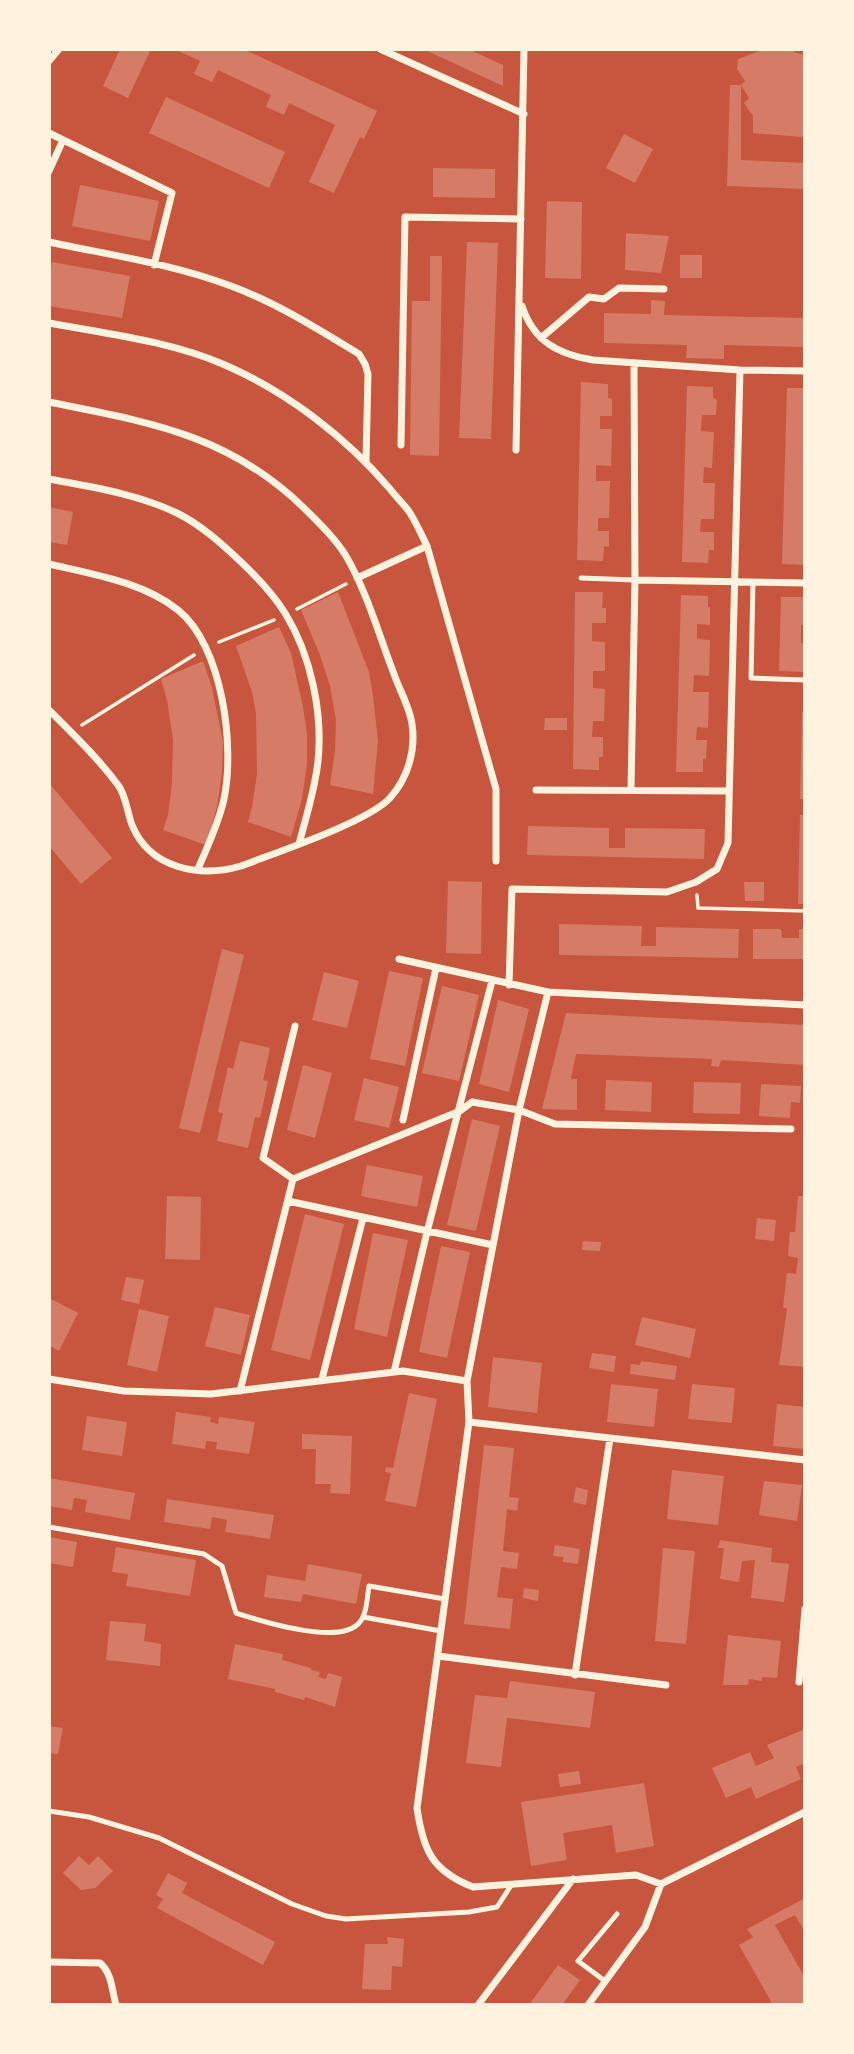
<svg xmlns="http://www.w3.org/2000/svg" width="854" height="2054" font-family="Signika,sans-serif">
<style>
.building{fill:#d67c66}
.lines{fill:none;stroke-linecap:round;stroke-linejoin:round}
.path{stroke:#fff3e0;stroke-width:3.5}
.service{stroke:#fff3e0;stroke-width:5}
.minor{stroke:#fff3e0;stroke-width:7}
</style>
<rect width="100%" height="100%" fill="#c8553d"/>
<path class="building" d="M120 49H151L128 98 103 86Z
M174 49H243L377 111 364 139 360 137 334 193 309 182 335 125 289 103 284 115 266 107 271 95 218 70 212 82 194 74 200 61Z
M423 49H468L503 65V86Z
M765 49H794V52L805 55V133L802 137 753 133V116L744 103 749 98 741 85 745 81 737 69 738 59Z
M730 85H741V160L805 163V189L727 186Z
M166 97 285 152 269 188 149 133Z
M624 134 653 149 635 183 606 168Z
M433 168 495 169V198L433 197Z
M80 185 159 201 150 241 72 226Z
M547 201 582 202 581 279 545 278Z
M626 233 669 236 661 273 625 270Z
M467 242 498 243 491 439 459 438Z
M680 255H702V278H680Z
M430 256H442L439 456 410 455 412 301H430Z
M52 262 130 276 122 318 49 306V282Z
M651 300 665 301 664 315 805 318V347L724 345V359L686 358 687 345 604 343V313L651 314Z
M581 382 608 384V398L612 399V416H600V429H612L611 466 596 465V481H610L609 518H598V531H609V547L604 546 603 561 577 560Z
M687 386 713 387V398L717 400 716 415H702L701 431 714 432 712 468 704 467 703 483H715L714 519H701L700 532H714V550H709L708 563 682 562Z
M787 388H805V521H803V536H805V565L782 564Z
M49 507 73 512 67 545 49 542Z
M338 592 369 672 373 696 378 741 373 794 330 785 335 751 336 720 330 686 320 655 301 610Z
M575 592H603L602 608H606V623H592V641L605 642V671H593V688L605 689 604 721H593L592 737H603V757H599V770L573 769Z
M681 595 708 596V607H710V625L697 624V639L710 640 709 676 694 675 693 692H709L708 728 697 727 696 740H707L706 759H703V772H676Z
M781 597H805V625H801V643H805L804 672 779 671Z
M279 627 291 653 303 707 307 734V764L302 799 291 837 248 822 252 807 257 774 256 714 252 692 236 646Z
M203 661 212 688 223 742 222 772 217 807 206 845 163 830 168 815 172 782 173 740 167 700 161 679Z
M802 712H805V799H800Z
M545 718H567V730H544Z
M49 783 112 858 81 884 49 846Z
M800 815H805V904H798Z
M528 826 609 828V848H625V828L705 829 704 859 527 855Z
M448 881 482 882 481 954 446 953Z
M744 882H764V901H745Z
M559 924 642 926 641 946H656V927L739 929 738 958 559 955Z
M753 929H781L782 938H799V929H805V959H753Z
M222 949 244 955 200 1133 179 1128Z
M389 971 423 978 405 1066 370 1059Z
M324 972 359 981 347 1028 312 1020Z
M442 986 479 995 459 1081 422 1073Z
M498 1000 529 1009 509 1092 479 1084Z
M566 1013 805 1025V1065L721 1060 719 1067 711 1066 712 1059 576 1054 571 1079H577V1110L542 1109Z
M240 1041 270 1048 263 1080 268 1081 260 1118 255 1117 248 1148 217 1141 223 1113 218 1112 228 1067 233 1069Z
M303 1065 332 1073 315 1138 287 1130Z
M364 1078 399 1087 389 1128 354 1120Z
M606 1080 652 1082 651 1112 605 1110Z
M694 1082 741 1083 740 1114 693 1113Z
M761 1084 801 1086 800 1103 791 1102 790 1118 759 1116Z
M472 1119 500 1126 476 1231 447 1225Z
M367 1165 423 1176 417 1207 361 1196Z
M167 1196 201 1197 200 1260 165 1259Z
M798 1196H805V1367L779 1365 787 1309 783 1307 787 1273 796 1274 798 1258 788 1256 790 1232H795Z
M305 1214 344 1224 310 1360 271 1350Z
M757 1218 776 1220 774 1241 755 1239Z
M373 1233 408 1240 387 1337 354 1329Z
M583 1241 601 1242 600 1251 582 1250Z
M441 1246 470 1252 447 1358 419 1352Z
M126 1277 144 1280 139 1304 121 1300Z
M49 1298 78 1313 59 1351 49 1345Z
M215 1307 250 1315 241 1355 205 1346Z
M139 1309 169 1316 157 1372 127 1365Z
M642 1317 696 1329 690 1358 635 1345Z
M592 1353 616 1356 614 1372 589 1368Z
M493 1357 542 1363 537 1413 488 1407Z
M641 1361 677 1366 675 1380 630 1374 631 1364 640 1365Z
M611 1384 658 1389 654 1427 607 1422Z
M692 1384 735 1388 732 1423 688 1419Z
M409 1393 437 1399 416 1507 385 1501 391 1473 385 1472 386 1467 393 1468Z
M777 1404 805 1407V1449L773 1446Z
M176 1412 211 1417 210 1422 218 1424 219 1417 255 1422 249 1454 216 1449 217 1442 206 1441 205 1449 172 1444Z
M87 1416 127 1422 122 1456 82 1450Z
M302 1434 352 1436 350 1494 330 1493 331 1484H315L316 1449H302Z
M484 1445 514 1448 509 1497 519 1498 517 1511 507 1509 503 1551 519 1553 517 1569 501 1567 497 1597 513 1599 510 1629 464 1624Z
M672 1470 724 1476 718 1525 667 1519Z
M49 1478 135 1493 130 1520 85 1512 87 1500 74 1498 72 1510 49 1506Z
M764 1481 802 1485 797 1521 759 1515Z
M576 1487 588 1490 586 1505 573 1502Z
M167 1499 274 1515 270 1539 225 1532 227 1520 212 1517 210 1529 164 1522Z
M49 1537 77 1542 73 1567 49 1563Z
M720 1540 772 1548 771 1562 789 1564 784 1602 751 1598 755 1560 742 1561 739 1582 720 1579 724 1548H718Z
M555 1545 580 1549 578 1564 563 1562V1557L553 1556Z
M116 1547 196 1560 190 1596 126 1586 128 1574 112 1572Z
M663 1548 695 1551 686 1644 655 1641Z
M308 1564 362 1574 356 1604 303 1594 301 1602 264 1597 267 1575 305 1581Z
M524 1588 539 1590 538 1601 523 1598Z
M110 1621 146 1624 144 1641 161 1644 160 1666 106 1660Z
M728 1635 781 1641 777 1678 762 1677V1681L749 1679 748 1685H723Z
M235 1644 283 1654 282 1660 311 1668V1670L320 1672 318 1677 326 1679 328 1673 342 1677 335 1707 305 1697 304 1700 275 1692V1689L228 1679Z
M510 1681 595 1692 590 1728 507 1718 501 1767 466 1763 475 1695 507 1698Z
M49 1726 63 1728 58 1754 49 1753Z
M805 1729V1763L796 1767 801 1779 756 1799 751 1787 726 1798 712 1768 750 1752 756 1766 774 1758 767 1745Z
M579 1771 581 1784 560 1787 558 1774Z
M644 1783 654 1846 616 1853 612 1825 563 1833 567 1860 531 1866 521 1802Z
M79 1856 89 1865 98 1856 113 1871 95 1888 81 1890 63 1873Z
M168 1873 187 1883 182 1893 275 1942 263 1965 157 1908 163 1899 156 1895Z
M805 1898V1932L795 1915 775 1925 805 1978V2005H773L739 1945 753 1937 747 1929Z
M387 1937 404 1939 402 1967 392 1966 391 1990 362 1989 365 1944H388Z
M558 1965 580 1980 562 2005H529Z"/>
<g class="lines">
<path class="path" d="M297 609 346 584
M219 642 274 620
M82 725 194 655
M697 895 698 908 805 911"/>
<path class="service" d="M581 578 635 580
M753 582 751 678 805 680
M49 1527 204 1554 222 1566 236 1613C261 1621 339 1646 359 1623 367 1615 367 1597 369 1586L445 1599
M363 1617 441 1631
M49 1811 89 1817 159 1838 292 1904 326 1916 346 1919 469 1912 497 1907 512 1884
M605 1981 578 1961 617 1914"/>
<path class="minor" d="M380 49 524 114
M49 61 59 49
M49 133 172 193 154 265
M49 171 63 140
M49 242C110 255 173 264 231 286 277 303 318 329 359 354L365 364 368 374 366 461
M522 306C534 342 558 354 593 360L740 370 805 371
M49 323C107 334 170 341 225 365 287 392 346 437 390 489 396 497 405 505 410 513 417 524 422 536 427 546L496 789V861
M541 338 589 297 604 299 619 288 664 289
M49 402C148 422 228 434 304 508 319 523 335 538 346 556 367 592 379 635 394 674 399 689 410 708 412 724 416 750 408 778 390 798 368 822 275 853 241 866 200 878 150 869 132 825 127 812 126 795 118 785 98 758 73 734 49 710
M401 445 405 217 521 219
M516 450 524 49
M49 479C92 487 138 494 177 513 201 525 221 543 240 561 257 577 273 594 285 613 311 655 323 713 318 761 315 790 306 817 299 844
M49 564C92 574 143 582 178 610 223 646 235 747 224 799 219 823 207 847 198 869
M357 578 427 546
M635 580 805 583
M631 789 635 580 634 363
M536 790 729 791
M399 959 548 992 805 1005
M509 985 512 889 667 892 696 882 717 869 728 843 740 370
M548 992 519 1110 467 1381 469 1422 417 1808C423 1850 432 1871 473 1887L636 1875 661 1884
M403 1120 436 968
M293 1179 460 1111 472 1102 519 1110 555 1124 791 1129
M293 1179 263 1158 295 1026
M288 1201 493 1245
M394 1372 427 1232 492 981
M49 1379 124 1391 211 1394 403 1371 467 1381
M322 1379 363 1218
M240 1391 293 1179
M469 1422 805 1460
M438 1656 666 1685
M575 1675 610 1438
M799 1682 805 1609
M49 1962 100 1963C112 1973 112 1991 116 2005
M478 2005 573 1879
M588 2005 645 1927 661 1884 805 1812"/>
</g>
<rect width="854" height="2054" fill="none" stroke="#fff3e0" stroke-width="102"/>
</svg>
